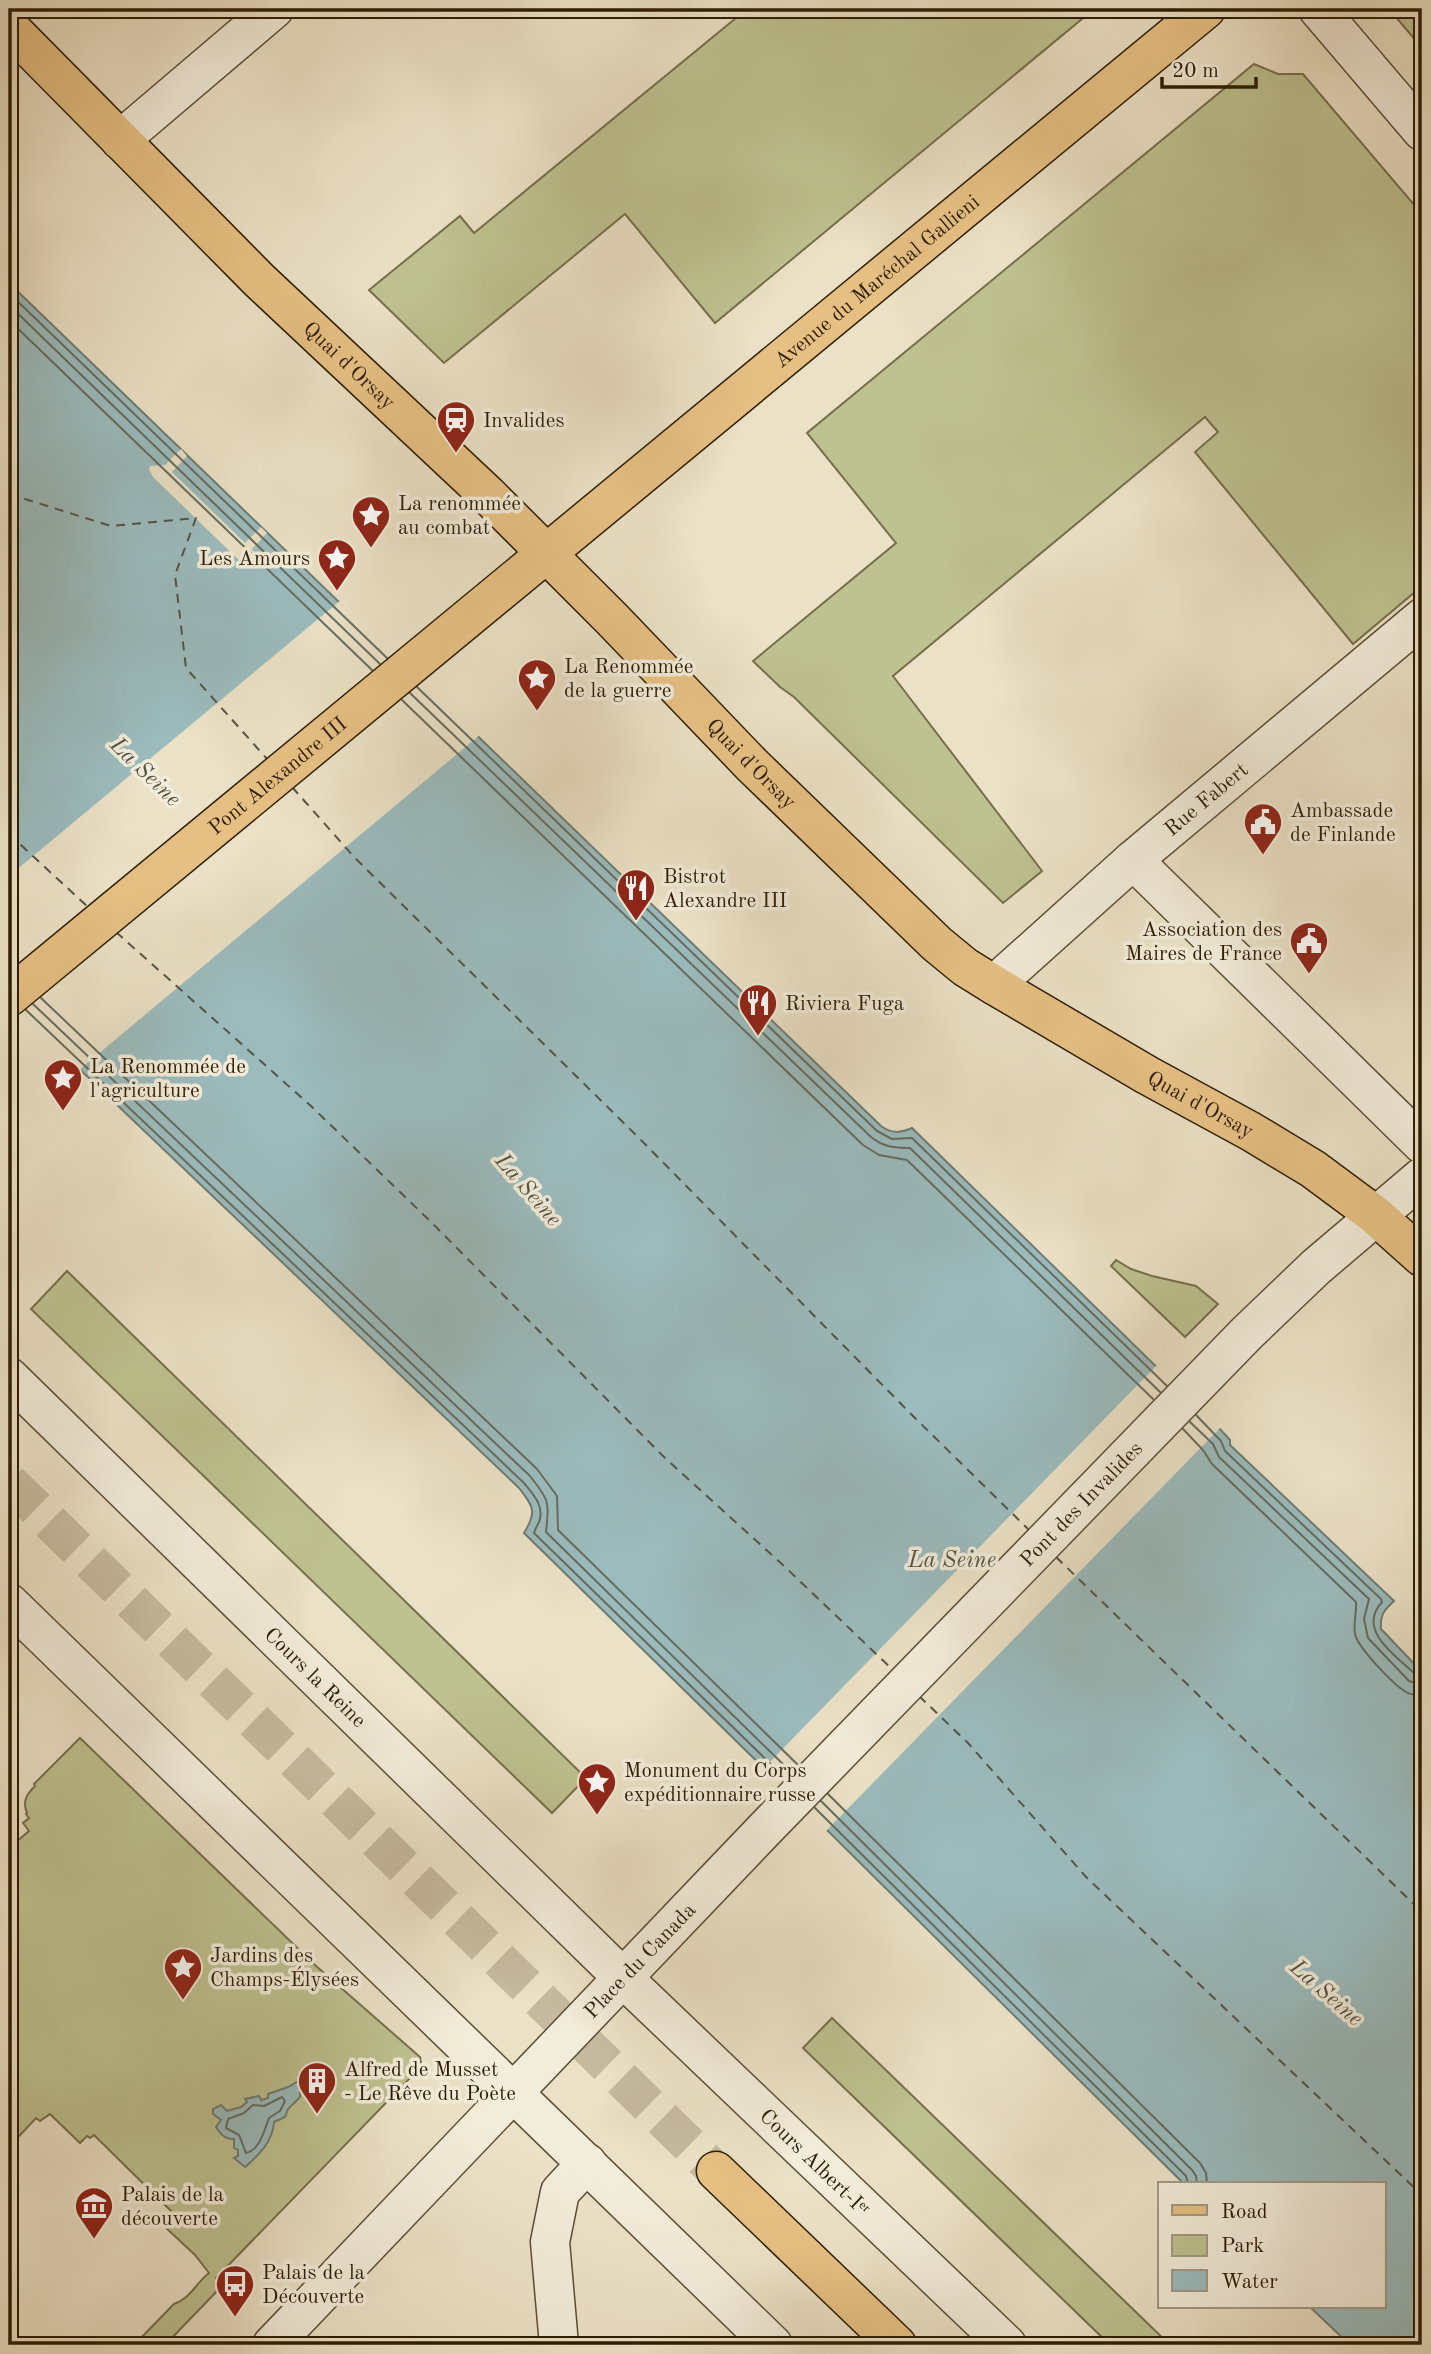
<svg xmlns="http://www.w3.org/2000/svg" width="1431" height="2354" font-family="'Old Standard TT',serif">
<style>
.green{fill:#bec190;stroke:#766f4a;stroke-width:2}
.water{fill:#9bbbbd;stroke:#6f7c73;stroke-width:2}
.pier{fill:#ebe1c6}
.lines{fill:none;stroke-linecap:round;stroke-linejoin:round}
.shore{stroke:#646c60;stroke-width:2}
.ferry{stroke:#545445;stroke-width:2;stroke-dasharray:9 7;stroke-linecap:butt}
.major-tunnel{stroke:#c5ba9f;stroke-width:38;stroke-dasharray:38 19;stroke-linecap:butt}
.minor-casing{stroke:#5c4e34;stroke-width:41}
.major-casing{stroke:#2d1d04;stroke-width:41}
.minor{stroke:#f2ecda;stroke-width:38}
.major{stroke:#e6c083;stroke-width:38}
.labels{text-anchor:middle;stroke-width:7;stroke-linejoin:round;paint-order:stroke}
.street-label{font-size:21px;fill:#2d1d04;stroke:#f2ecda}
.poi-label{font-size:21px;fill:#2d1d04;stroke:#f2ecda;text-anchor:start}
.water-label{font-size:23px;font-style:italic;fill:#545445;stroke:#f2ecda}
</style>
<rect width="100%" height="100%" fill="#ebe1c6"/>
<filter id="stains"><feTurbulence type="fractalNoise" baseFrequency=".00286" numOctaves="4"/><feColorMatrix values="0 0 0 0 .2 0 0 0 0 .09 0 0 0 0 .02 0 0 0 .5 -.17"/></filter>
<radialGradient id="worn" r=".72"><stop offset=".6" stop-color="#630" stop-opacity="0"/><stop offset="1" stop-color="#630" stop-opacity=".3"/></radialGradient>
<path class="green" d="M747 9H1094L715 323 625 214 444 363 369 290 460 216 474 233Z
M1389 9H1422V48Z
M1254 64 1278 74H1303L1422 214V586L1353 644 1195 452 1218 432 1205 417 893 676 1042 871 1003 903 794 697 780 687 753 661 896 543 807 433Z
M1116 1260 1131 1269 1152 1276 1196 1286 1218 1304 1185 1337 1111 1266Z
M67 1271 586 1778 552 1813 31 1309Z
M80 1738 315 1965 420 2057 421 2063 415 2073 216 2278 221 2287 165 2345H134L174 2304C190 2299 196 2283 209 2273L195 2255 164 2226 172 2218 170 2215 172 2212 94 2135 90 2138 87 2136 80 2143 50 2114 40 2121 36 2118 9 2147V1848L29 1831 23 1823 29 1818 26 1814 27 1813C22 1801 27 1794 35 1786L34 1784Z
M832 2018 1170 2345H1110L803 2048Z"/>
<path class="water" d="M9 283 881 1126C892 1134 900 1133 912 1128L1218 1427 1230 1440V1445L1394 1601C1384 1610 1380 1615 1381 1629L1422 1672V2345H1350L1310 2307H1384V2184H1184L828 1831 524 1533C537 1512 534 1507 519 1488L9 1002Z
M316 2071 320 2077 319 2083 311 2089 300 2086V2097L288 2109 285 2117 274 2122C273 2141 259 2155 245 2167L234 2158 238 2156V2150L234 2148V2139C225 2139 221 2135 216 2127L221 2120 213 2114V2109L221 2105 227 2111 241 2107 247 2102 245 2099 259 2096 261 2100 268 2098V2094L288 2087Z"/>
<path class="pier" d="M181 449 187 456 172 472 245 543 261 527 267 533 252 549 257 561 253 567H246L153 477 149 469 150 466 165 465Z
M341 600 481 734 79 1070 89 1080 86 1082 9 1007V876Z
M1159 1363 1222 1426 825 1832 762 1770Z"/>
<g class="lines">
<path class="shore" d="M9 293 387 658
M9 305 380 664
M9 320 372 670
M417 687 877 1131 892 1139 912 1138 1167 1386
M410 693 871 1137C883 1147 895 1148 910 1148L1160 1392
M402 700 863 1145 879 1155 907 1160 1153 1399
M41 998 537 1469 557 1496 558 1530 798 1765
M33 1004 530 1476C550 1501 549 1502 546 1532L791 1772
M26 1010 524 1483C533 1494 545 1506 539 1522 537 1526 535 1529 534 1533L785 1778
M1196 1415 1221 1441 1225 1451 1381 1599 1382 1602C1356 1630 1396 1656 1415 1674L1422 1676
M1190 1422 1213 1444 1219 1457 1369 1599 1364 1619 1368 1638 1409 1681 1422 1685
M1183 1429 1203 1450 1212 1464 1356 1602C1357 1612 1353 1623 1355 1634 1358 1648 1394 1685 1406 1692 1411 1695 1416 1695 1422 1696
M828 1794 1200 2163 1206 2173 1207 2184
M821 1801 1192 2170 1196 2176 1197 2184
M815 1808 1186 2176 1188 2184
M282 2097 285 2101 280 2111 269 2118C264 2130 261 2149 246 2153L239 2135 226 2128 228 2119 244 2113 253 2105 264 2106Z"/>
<path class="ferry" d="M9 494 111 526 196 518 175 575 186 668 267 759
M292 787 355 858 637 1136 911 1414 1030 1531
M9 834 88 907
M116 932 311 1106 430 1221 665 1458 784 1566 893 1670
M1056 1557 1422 1912
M919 1696 968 1743 1087 1878 1422 2195"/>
<path class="major-tunnel" d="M9 1482 716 2171"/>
<g class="minor-casing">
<g id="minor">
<path d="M1318 9 1422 131"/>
<path d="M120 140 274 9"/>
<path d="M1133 860 1422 1144"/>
<path id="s1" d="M994 985 1133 860 1422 618"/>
<path id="s2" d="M9 1377 623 1978 1007 2345"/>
<path d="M9 1603 773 2345"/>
<path id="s3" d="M272 2345 764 1830 1247 1333 1316 1267 1422 1177"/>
<path d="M559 2345 550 2242 560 2192 587 2163"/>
</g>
</g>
<g class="major-casing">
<g id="major">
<path id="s4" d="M9 27 259 280 488 495 612 619 752 765 937 944 965 967 994 985 1147 1075 1250 1131 1313 1169 1375 1215 1422 1257"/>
<path id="s5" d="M9 997 1206 9"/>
<path d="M716 2171 897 2345"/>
</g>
</g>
<use href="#minor" class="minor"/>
<use href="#major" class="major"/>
</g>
<defs>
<g id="station-pin" transform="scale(2.0125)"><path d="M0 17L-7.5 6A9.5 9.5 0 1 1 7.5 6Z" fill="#8f2418" stroke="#f2ecda"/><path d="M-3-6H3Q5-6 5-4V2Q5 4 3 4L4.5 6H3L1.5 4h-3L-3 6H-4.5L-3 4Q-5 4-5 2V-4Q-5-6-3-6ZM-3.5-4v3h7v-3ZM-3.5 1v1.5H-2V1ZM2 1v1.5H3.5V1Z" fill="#fff"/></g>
<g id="sight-pin" transform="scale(2.0125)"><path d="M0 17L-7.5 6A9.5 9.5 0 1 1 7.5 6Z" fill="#8f2418" stroke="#f2ecda"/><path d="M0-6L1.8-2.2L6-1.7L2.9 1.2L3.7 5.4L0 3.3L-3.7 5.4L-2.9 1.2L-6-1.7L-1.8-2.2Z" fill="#fff"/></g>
<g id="civic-pin" transform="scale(2.0125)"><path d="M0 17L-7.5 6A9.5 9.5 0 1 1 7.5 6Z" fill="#8f2418" stroke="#f2ecda"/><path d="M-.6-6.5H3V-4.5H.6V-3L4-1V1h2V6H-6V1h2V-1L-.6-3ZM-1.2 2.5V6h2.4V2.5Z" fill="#fff"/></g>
<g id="restaurant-pin" transform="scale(2.0125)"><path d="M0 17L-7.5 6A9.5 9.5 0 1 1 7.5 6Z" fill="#8f2418" stroke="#f2ecda"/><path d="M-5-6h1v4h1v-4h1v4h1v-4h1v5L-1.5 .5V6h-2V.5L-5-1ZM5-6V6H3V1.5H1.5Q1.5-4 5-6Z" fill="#fff"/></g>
<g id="building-pin" transform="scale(2.0125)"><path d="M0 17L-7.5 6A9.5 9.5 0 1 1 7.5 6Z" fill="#8f2418" stroke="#f2ecda"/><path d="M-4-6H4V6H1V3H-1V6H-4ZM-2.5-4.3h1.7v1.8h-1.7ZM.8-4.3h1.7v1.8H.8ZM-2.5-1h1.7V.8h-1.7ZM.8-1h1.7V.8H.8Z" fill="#fff"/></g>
<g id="museum-pin" transform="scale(2.0125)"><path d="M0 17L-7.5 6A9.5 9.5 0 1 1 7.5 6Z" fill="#8f2418" stroke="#f2ecda"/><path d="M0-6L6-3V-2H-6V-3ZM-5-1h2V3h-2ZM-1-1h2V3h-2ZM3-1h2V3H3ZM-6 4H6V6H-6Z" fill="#fff"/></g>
<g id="bus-pin" transform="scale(2.0125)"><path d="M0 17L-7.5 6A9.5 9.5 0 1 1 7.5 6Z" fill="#8f2418" stroke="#f2ecda"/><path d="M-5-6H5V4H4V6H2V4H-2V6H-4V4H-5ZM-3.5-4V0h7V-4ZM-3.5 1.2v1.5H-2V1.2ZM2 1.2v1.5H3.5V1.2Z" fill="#fff"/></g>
</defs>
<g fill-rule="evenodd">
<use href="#station-pin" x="456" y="420"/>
<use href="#sight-pin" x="371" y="515"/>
<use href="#sight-pin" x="337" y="558"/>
<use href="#sight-pin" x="537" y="678"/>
<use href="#civic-pin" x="1263" y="822"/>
<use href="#restaurant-pin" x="636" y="888"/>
<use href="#civic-pin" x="1309" y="941"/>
<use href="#restaurant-pin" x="758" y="1003"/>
<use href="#sight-pin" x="63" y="1078"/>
<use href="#sight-pin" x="597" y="1782"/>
<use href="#sight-pin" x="183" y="1967"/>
<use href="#building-pin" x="317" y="2081"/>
<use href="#museum-pin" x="94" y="2206"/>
<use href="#bus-pin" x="235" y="2284"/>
</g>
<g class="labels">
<g class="street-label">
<text dy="7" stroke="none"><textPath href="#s5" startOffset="1125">Avenue du Maréchal Gallieni</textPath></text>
<text dy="7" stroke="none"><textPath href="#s4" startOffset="480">Quai d'Orsay</textPath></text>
<text dy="7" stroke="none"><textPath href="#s4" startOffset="1046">Quai d'Orsay</textPath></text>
<text dy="7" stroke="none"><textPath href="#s5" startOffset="348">Pont Alexandre III</textPath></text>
<text dy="7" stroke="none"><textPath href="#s1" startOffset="282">Rue Fabert</textPath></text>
<text dy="7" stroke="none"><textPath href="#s4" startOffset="1614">Quai d'Orsay</textPath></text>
<text dy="7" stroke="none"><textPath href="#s3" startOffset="1167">Pont des Invalides</textPath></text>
<text dy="7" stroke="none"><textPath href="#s2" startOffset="429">Cours la Reine</textPath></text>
<text dy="7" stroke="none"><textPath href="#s3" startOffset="532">Place du Canada</textPath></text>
<text transform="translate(815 2162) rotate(44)" y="7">Cours Albert-Iᵉʳ</text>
</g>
<g class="poi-label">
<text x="483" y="427">Invalides</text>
<text x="398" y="510">La renommée<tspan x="398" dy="24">au combat</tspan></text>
<text x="310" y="565" text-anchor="end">Les Amours</text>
<text x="564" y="673">La Renommée<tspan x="564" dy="24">de la guerre</tspan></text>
<text x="1290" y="817">Ambassade<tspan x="1290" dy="24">de Finlande</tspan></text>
<text x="663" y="883">Bistrot<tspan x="663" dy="24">Alexandre III</tspan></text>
<text x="1282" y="936" text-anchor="end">Association des<tspan x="1282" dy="24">Maires de France</tspan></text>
<text x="785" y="1010">Riviera Fuga</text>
<text x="90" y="1073">La Renommée de<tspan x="90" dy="24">l'agriculture</tspan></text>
<text x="624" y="1777">Monument du Corps<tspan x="624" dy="24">expéditionnaire russe</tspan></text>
<text x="210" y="1962">Jardins des<tspan x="210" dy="24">Champs-Élysées</tspan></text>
<text x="344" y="2076">Alfred de Musset<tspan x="344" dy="24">- Le Rêve du Poète</tspan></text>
<text x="121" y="2201">Palais de la<tspan x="121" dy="24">découverte</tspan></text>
<text x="262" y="2279">Palais de la<tspan x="262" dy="24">Découverte</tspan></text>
</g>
<g class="water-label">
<text transform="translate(146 771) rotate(44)" y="8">La Seine</text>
<text transform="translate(529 1189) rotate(49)" y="8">La Seine</text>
<text x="952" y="1567">La Seine</text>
<text transform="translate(1327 1992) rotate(41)" y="8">La Seine</text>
</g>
</g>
<rect width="1431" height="2354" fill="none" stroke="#ebe1c6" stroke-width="35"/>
<rect x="10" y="10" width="1410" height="2333" fill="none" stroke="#2d1d04" stroke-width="3.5"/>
<rect x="18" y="18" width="1396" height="2319" fill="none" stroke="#2d1d04" stroke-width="2"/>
<rect x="1158" y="2182" width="228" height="126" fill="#f2ecda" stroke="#a39984" stroke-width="2"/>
<rect x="1172" y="2205" width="35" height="10" fill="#e6c083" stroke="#a39984" stroke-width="2"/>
<text x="1221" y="2218" font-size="21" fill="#2d1d04">Road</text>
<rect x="1172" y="2235" width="35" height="21" fill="#bec190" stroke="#a39984" stroke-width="2"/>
<text x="1221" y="2252" font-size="21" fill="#2d1d04">Park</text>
<rect x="1172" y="2270" width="35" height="21" fill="#9bbbbd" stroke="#a39984" stroke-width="2"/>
<text x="1221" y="2288" font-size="21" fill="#2d1d04">Water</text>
<path d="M1162 77v10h94v-10" fill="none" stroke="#2d1d04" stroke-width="3.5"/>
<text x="1172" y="77" font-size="21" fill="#2d1d04" stroke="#f2ecda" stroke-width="5" paint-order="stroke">20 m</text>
<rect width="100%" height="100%" filter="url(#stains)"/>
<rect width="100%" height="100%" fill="url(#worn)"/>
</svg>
